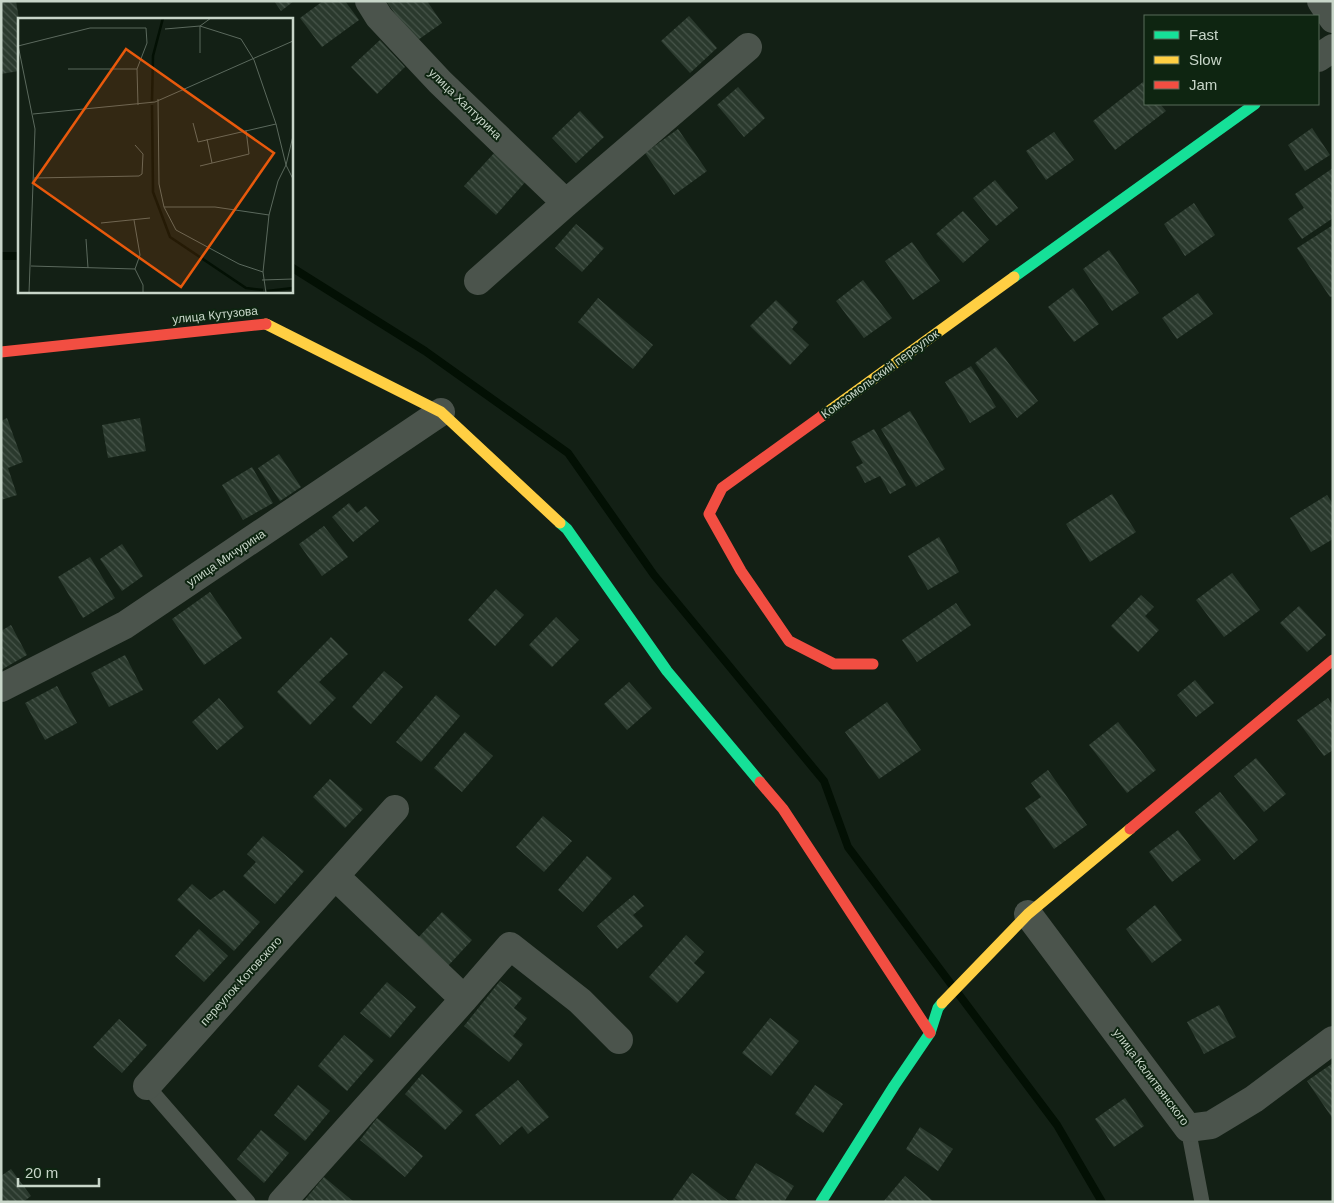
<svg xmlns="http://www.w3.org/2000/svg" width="1334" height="1203" font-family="Arial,sans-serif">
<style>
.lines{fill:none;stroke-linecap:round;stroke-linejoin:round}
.stream{stroke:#031004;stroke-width:8}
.building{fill:url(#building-back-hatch)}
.lane{stroke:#4b544c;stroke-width:15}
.street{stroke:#4b544c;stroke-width:28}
.fast{stroke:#16e098;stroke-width:11}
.slow{stroke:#ffcf43;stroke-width:11}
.jam{stroke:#f24e42;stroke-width:11}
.labels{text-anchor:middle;stroke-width:4;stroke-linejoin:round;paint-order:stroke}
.street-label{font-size:12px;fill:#c8d6c9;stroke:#0e2511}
.inset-river{fill:none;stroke:#031004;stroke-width:2.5}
.inset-road{fill:none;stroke:#5b695d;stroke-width:1}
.view{fill:#e8590c;fill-opacity:0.15;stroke:#e8590c;stroke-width:2.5}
.inset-edge{fill:none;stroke:#c8d6c9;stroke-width:2.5}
</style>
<defs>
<pattern id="building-back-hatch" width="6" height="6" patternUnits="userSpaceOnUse" patternTransform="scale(1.25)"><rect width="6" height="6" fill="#2a392d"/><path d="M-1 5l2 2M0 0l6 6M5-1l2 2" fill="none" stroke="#47554a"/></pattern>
</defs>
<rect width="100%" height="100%" fill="#132015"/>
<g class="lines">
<path class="stream" d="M1 256H19
M291 267 425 351 568 453 654 575 824 781 848 847 1057 1125 1102 1202"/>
</g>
<path class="building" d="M1 1H16L19 19V71L1 74Z
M274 1H294L281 11Z
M323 1H345L359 20 322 47 300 18Z
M386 1H427L442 23 415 42Z
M689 16 717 48 690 73 661 41Z
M380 40 405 67 377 94 351 67Z
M1143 82 1145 85V104H1160L1166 111 1115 150 1093 121Z
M738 87 765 118 744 137 717 105Z
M580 111 604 137 576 163 552 138Z
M1312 128 1330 155 1305 171 1288 145Z
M678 129 707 171 674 195 645 153Z
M1054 132 1074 160 1046 180 1026 151Z
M495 152 527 180 496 215 464 186Z
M1333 168V218L1302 239 1288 219 1304 208 1295 194Z
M995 180 1018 208 996 226 973 198Z
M1194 203 1215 235 1185 256 1164 224Z
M963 211 989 240 963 263 936 234Z
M576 224 604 248 582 272 555 248Z
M1333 225V296L1330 297 1297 248Z
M912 242 940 281 913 300 885 261Z
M1109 250 1139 293 1112 311 1083 269Z
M863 280 892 318 864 338 836 301Z
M1073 288 1099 324 1074 342 1048 307Z
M1198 293 1213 314 1177 339 1162 318Z
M598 298 653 345 633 369 578 322Z
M776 300 798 322 792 329 809 345 790 365 750 326Z
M996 347 1038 401 1017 418 975 363Z
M971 366 996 407 970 423 945 382Z
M910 411 945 469 916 487 881 429Z
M7 418 23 462 8 468 17 495 1 500V421Z
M140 418 146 451 108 458 102 425Z
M874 429 906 485 890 494 880 476 865 483 856 467 863 463 851 442Z
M279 454 301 487 280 501 258 468Z
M252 467 273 503 243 520 222 485Z
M1112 494 1136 532 1090 562 1066 524Z
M1327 495 1333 504V539L1311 552 1290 518Z
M349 503 357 513 366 506 379 521 353 542 332 517Z
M324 526 348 557 322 576 299 544Z
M939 537 959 572 928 590 908 556Z
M122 544 143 576 122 591 100 559Z
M90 557 115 598 83 618 58 577Z
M1232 573 1260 610 1224 637 1196 600Z
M496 589 524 615 495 646 468 620Z
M210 592 242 638 204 665 172 619Z
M1141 595 1154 607 1145 616 1159 630 1138 652 1111 626Z
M956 603 971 625 917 662 902 640Z
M1299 606 1326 635 1307 652 1280 623Z
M556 617 579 640 552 667 529 645Z
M11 625 27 655 1 670V631Z
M331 637 348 654 319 682 336 698 310 725 277 692Z
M125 655 143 690 109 707 91 673Z
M384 671 403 687 371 724 352 707Z
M1195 680 1214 703 1196 717 1177 695Z
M629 682 652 708 627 730 604 704Z
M57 686 77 723 45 740 25 703Z
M436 695 460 716 421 762 396 742Z
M219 698 244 727 217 750 192 722Z
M1328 698 1333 706V750L1324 756 1297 720Z
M887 702 921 750 879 779 845 732Z
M1118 722 1156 770 1127 793 1089 745Z
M465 732 493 756 462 792 434 768Z
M1256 758 1286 794 1264 812 1234 776Z
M1048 770 1087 825 1054 849 1025 808 1041 797 1031 783Z
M330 779 363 809 345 828 313 797Z
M1220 792 1258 840 1234 860 1195 812Z
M543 816 572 841 544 872 516 847Z
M1178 830 1201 860 1172 882 1149 852Z
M263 836 304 871 275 904 243 876 256 862 247 854Z
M587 856 612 878 583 912 558 890Z
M192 884 210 900 224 890 260 922 234 951 177 900Z
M634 895 644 906 633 915 643 926 617 949 597 926Z
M1155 905 1182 940 1152 963 1126 929Z
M442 912 472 940 446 968 416 940Z
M199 929 228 956 204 982 175 956Z
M686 935 704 952 694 963 705 972 677 1003 649 977Z
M500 981 522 998 514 1008 527 1018 513 1036 523 1044 509 1062 464 1026Z
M387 982 416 1007 390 1038 360 1013Z
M1219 1005 1236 1037 1204 1054 1187 1022Z
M770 1018 799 1041 771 1076 742 1053Z
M119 1019 147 1045 122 1073 93 1047Z
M344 1035 374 1060 347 1091 318 1066Z
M1333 1063V1119L1307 1081Z
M422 1074 463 1111 445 1130 405 1094Z
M518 1080 549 1117 528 1134 522 1126 500 1145 475 1115Z
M298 1085 330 1111 305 1141 274 1115Z
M815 1085 843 1104 823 1133 795 1114Z
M1125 1098 1144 1126 1114 1147 1095 1119Z
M377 1118 423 1156 405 1177 360 1140Z
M920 1127 953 1149 938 1171 906 1149Z
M261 1130 289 1153 264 1183 237 1159Z
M756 1163 794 1186 784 1202H741L735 1198Z
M11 1169 31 1196 23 1202H1V1176Z
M692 1173 730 1202H671Z
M905 1176 934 1202H883Z
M324 1177 354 1202H303Z"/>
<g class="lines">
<path class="lane" d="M147 1086 248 1202
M1188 1128 1202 1202"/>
<path class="street" d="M369 1 379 17 440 82 566 203
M1321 1 1333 19
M1318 58 1333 48
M478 281 566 203 748 47
M1 688 125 625 441 412
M335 876 464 999
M1028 914 1188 1128 1211 1125 1254 1099 1333 1040
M147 1086 395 809
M282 1202 464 999 510 946 580 1001 619 1040"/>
<path class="fast" d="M1014 277 1255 104
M560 523 567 529 667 671 760 782
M821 1202 894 1086 930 1033 938 1008 942 1003"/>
<path class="slow" d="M266 324 441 412 560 523
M822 416 1014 277
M942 1003 1028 914 1130 829"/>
<path class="jam" d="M1 352 266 324
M822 416 722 488 709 514 741 571 789 641 834 664H873
M760 782 783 809 930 1033
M1130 829 1333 660"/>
</g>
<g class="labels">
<g class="street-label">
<text transform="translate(465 104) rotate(44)" y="4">улица Халтурина</text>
<text transform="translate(215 315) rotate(-6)" y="4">улица Кутузова</text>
<text transform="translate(880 374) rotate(-36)" y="4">Комсомольский переулок</text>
<text transform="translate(226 558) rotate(-34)" y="4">улица Мичурина</text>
<text transform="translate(241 981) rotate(-48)" y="4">переулок Котовского</text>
<text transform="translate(1151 1077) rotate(53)" y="4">улица Калитвянского</text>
</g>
</g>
<g transform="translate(18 18)">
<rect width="275" height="275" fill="#132015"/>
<path class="inset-river" d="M134 83 135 38 145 0M134 87 135 174 152 219 228 270 245 272M249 273 275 270"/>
<path class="inset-road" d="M147 11 182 8 193 0M0 27 17 111 11 275M0 28 72 10H128L129 25 119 51M182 35V8L223 21 236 42 258 106 268 147 260 163 251 197 245 254 248 275M50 51H119L120 87M140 81 141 166 146 189 158 212 221 246 245 254M15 96 137 84 275 23M175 105 180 124 258 106M275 118 268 147 275 161M189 121 194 145M182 148 231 136 228 112M16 160 121 158 124 156 125 136 117 127M146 189H197L251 197M116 202 122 237 117 251M83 205 132 200M68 221 70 250M13 248 117 251M117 251 125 267V275M244 262 275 261"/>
<path class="view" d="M108 31 256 135 163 269 15 165Z"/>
<rect width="275" height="275" class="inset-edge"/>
</g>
<rect width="1334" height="1203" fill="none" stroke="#c8d6c9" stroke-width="5"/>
<rect x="1144" y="15" width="175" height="90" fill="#0e2511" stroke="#586c5b"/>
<rect x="1154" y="31" width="25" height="8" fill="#16e098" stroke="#586c5b"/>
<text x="1189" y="40" font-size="15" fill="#c8d6c9">Fast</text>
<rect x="1154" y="56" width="25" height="8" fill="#ffcf43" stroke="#586c5b"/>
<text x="1189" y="65" font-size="15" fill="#c8d6c9">Slow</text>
<rect x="1154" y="81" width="25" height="8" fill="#f24e42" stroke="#586c5b"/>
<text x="1189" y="90" font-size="15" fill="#c8d6c9">Jam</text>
<path d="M18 1178v8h81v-8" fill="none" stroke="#c8d6c9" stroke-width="2.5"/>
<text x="25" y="1178" font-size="15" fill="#c8d6c9" stroke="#0e2511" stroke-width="4" paint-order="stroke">20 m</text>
</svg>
